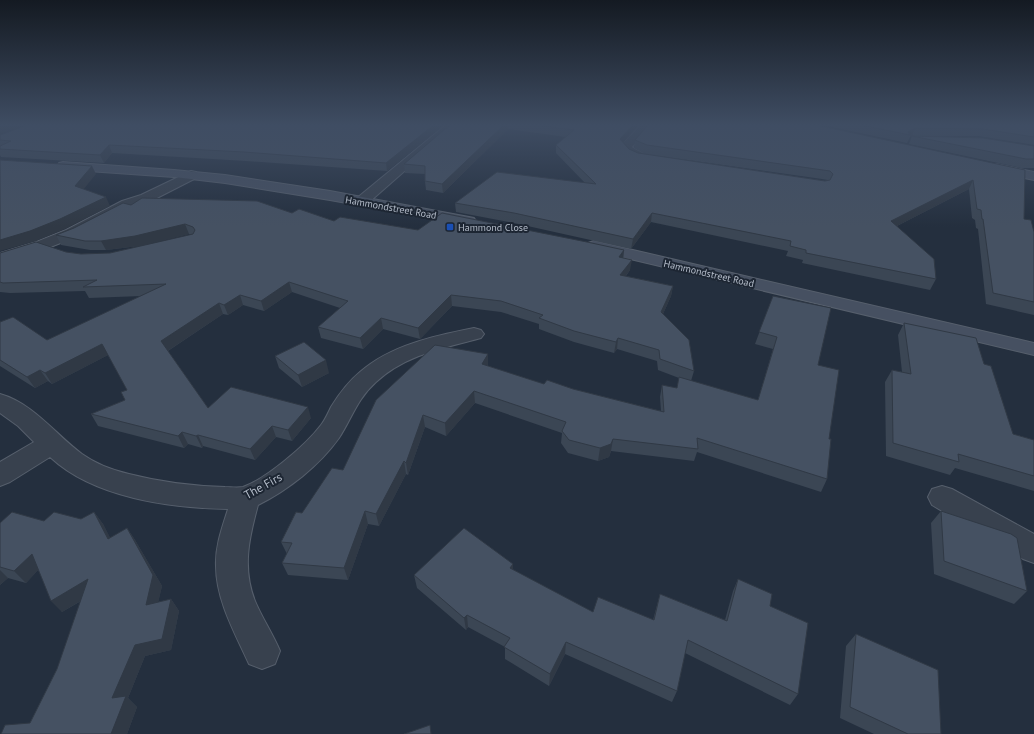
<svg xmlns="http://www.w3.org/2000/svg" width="1034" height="734" font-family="'PT Sans',sans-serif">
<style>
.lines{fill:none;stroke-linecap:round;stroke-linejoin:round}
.street-casing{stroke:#565f6c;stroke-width:2}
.secondary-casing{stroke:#565f6c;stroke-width:2}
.street{fill:#38414e;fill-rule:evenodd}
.secondary{fill:#465061;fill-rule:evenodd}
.wall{fill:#3b4654}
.shaded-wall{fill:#303945}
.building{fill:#455162;stroke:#303945}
.transit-dot{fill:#1a4fb4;stroke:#1d2633;stroke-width:1.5}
.labels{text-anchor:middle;stroke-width:4;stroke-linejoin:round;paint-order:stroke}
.far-street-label{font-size:10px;fill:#b4bcc9;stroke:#1d2633}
.far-poi-label{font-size:10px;fill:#b4bcc9;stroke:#1d2633;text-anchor:start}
.street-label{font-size:12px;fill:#b4bcc9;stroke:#1d2633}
</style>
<rect width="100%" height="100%" fill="#242f3e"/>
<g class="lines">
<g class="street-casing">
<path id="street" d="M447 124H458L367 204 362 205 357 204 355 201 357 198Z
M642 124H653L632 147C639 153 653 155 657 160L655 163C644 165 627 157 620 148L623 143Z
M191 171 196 172 197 175 196 178 151 201 132 207 78 236 48 248 0 263V253L36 242 66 230 122 201 141 195Z
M474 328 481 330 484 334 481 338C444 348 405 355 376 382 357 399 352 418 339 438 319 466 288 490 258 505 249 538 242 568 255 601 262 618 273 634 280 651L275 664 262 669 249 664C235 633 216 600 216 566 215 547 222 528 228 509 170 508 94 498 50 457L10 482 0 486V462L34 442 18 426 0 413V394C33 403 56 435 82 454 96 464 112 470 129 474 160 482 192 486 225 487 230 487 237 488 243 487 266 479 306 445 321 425 325 420 328 413 331 407 339 394 348 382 360 372 391 345 434 336 474 328Z
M942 486 952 489 1034 534V563L1023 559 932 505 928 497 932 489Z"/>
</g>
<g class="secondary-casing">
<path id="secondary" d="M63 162 174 170 225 175 330 191 469 217 474 218 476 221 474 224 469 225 330 200 225 183 174 177 59 169 57 166 59 163Z
M996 164 1034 172V180L992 171 990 168 992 165Z
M594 241 1034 343V355L588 249 586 246 588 243Z"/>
</g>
<use href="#street" class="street"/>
<use href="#secondary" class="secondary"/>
</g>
<path class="wall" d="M30 124H445L387 171 246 161 112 153 104 163 1 157 0 155V135Z
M451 124H640L623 143 629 149 638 153 825 181 828 180 822 179 645 154 634 148 635 140 1025 170 1024 219 1034 232V315L986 304 978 229 976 228 975 220 972 218 969 189 897 226 936 279 930 290 802 263 803 260 786 256 788 251 651 222 631 249 514 223 456 212 455 203 585 183 556 153V145L566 137 508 129 443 193 426 190 425 181V174L405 173 404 164Z
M818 124H1034V145L979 136H912L910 137 907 143Z
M912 136 1034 146V168H1021L909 144Z
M131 205 292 213 334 221 418 230 624 250 623 258 630 270 626 276 673 286 671 296 663 314 694 371 691 381 758 400 773 349 755 344 773 296 818 365 829 439 827 479 821 492 697 452 694 461 611 451 609 457 598 461 568 453 561 443 562 433 475 403 446 436 425 427 408 475 406 474 379 526 368 524 348 580 288 575 282 563 287 554 281 542 302 513 343 470 488 366 544 384 573 389 661 411 660 397 662 385 677 388 679 378 658 370 657 361 617 349 614 353 574 342 539 329V324L501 312 452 306 420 339 383 329 363 349 321 338 318 327 340 308 292 292 264 311 243 305 228 315 223 314 168 351 208 408 311 418 292 441 276 437 255 460 203 446 202 448 188 444 184 448 98 426 91 414 125 400 127 390 108 355 52 384 48 381 35 388 0 366V322L47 340 142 296 89 298 85 291 10 293 0 292V253L66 252 81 254 110 253 192 235 189 234 139 246 106 250H90L61 245 56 235Z
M904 323 984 364 1013 434 1034 440V491L955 468 950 475 886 456 885 382 892 370 902 372 898 335Z
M275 356 329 373 302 387 279 368Z
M941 511 1027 591 1014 604 934 574 931 523Z
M94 512 103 524 110 538 127 528 135 540 162 586 158 602 171 599 179 611 171 650 145 656 128 698 137 707 127 734H1L30 723 57 669 81 601 62 612 38 570 26 583 8 578 0 585V523L81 519Z
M513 570 593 612 653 620 660 594 725 620 733 591 738 579 770 606 798 694 790 705 685 653 677 691 672 702 565 654 549 686 505 659V647L468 627 466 630 417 588 414 575Z
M856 634 941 734H874L840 718 846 646Z"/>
<path class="shaded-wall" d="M4 124H28L0 134V125Z
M435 124H445L387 171 386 163Z
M505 124H508V129L443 193 442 184Z
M634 124H640L619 147 620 139Z
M915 128 912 136 910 137V135L908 132Z
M109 145 112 153 104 163 100 155Z
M92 166 96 174 79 195 75 186Z
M973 180 969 189 887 231 891 221Z
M106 197 110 206 65 229 36 241 0 251V240Z
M652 213 651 222 631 249 633 239Z
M185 224 189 234 139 246 106 250 101 241Z
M624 250 623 260 619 257Z
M632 260 630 270 619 285 620 275Z
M289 282 292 292 264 311 261 301Z
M673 286 671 296 659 323 661 312Z
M240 295 243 305 228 315 224 305Z
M451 295 452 306 420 339 418 328Z
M219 303 223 314 166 352 161 341Z
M381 318 383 329 363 349 360 338Z
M618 338 617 349 614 353 616 342Z
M102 344 108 355 52 384 45 373Z
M488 354V366L483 376 482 364Z
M326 360 329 373 302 387 298 375Z
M40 370 48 381 35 388 27 377Z
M474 391 475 403 446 436 445 423Z
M308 407 311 418 292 441 288 430Z
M423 415 425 427 408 475 406 463Z
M272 426 276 437 255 460 250 449Z
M182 432 188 444 184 448 178 436Z
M198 435 203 446 202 448 196 436Z
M613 439 611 451 609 457 598 461 600 448Z
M404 461 406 474 379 526 376 514Z
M365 511 368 524 348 580 344 568Z
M94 512 103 524 117 551 108 539Z
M127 528 135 540 162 586 155 616 146 605Z
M32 554 43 565 26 583 14 571Z
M513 564V577L510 568Z
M0 570 8 578 0 585Z
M88 579 99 590 62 612 51 601Z
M171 599 179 611 171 650 145 656 128 698 137 707 127 734H111L112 698 135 645Z
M467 615 468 627 466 630 464 618Z
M566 642 565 654 549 686 550 674Z"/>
<path class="building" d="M30 124H435L386 163 244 152 109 145 100 155 0 149V146L11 141 0 140V135Z
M451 124H505L442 184 425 181V166L404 164Z
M528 124H634L620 139 629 149 638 153 825 181 830 180 833 174 830 171 647 145 635 140 649 124H812L1025 170 1024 219 1031 220 1034 232V302L993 293 983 219H982L981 210 977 209 973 180 891 221 934 259 936 279 806 253V250L790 246 791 241 652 213 633 239 514 213 455 203 497 172 596 184 556 145 574 130Z
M856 124H1034V137L983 129 915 128 908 132 910 135Z
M912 136 983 138 1034 146V159H1026Z
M0 160 92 166 75 186 106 197 60 219 30 231 0 240Z
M142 198 257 201 292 213 299 209 334 221 340 217 418 230 442 213 587 242 624 250 619 257 632 260 620 275 673 286 661 312 689 340 694 371 660 359 659 350 618 338 616 342 574 331 539 318 543 315 501 301 451 295 418 328 381 318 360 338 318 327 348 301 289 282 261 301 240 295 224 305 219 303 161 341 208 408 231 387 308 407 288 430 272 426 250 449 198 435 196 436 182 432 178 436 91 414 125 400 121 392 127 390 102 344 45 373 40 370 27 377 0 360V322L13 317 47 340 166 284 83 287 97 280 3 283 0 282V253L36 242 66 252 81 254 110 253 193 234 195 230 193 227 185 224 135 236 101 241H85L56 235 74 228 123 203 131 205Z
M773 296 831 308 818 365 839 370 829 439H831L827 479 697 438 698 449 613 439 611 444 600 448 569 440 562 431 566 422 474 391 445 423 423 415 406 463 404 461 376 514 365 511 344 568 282 563 292 543 281 542 296 512 302 513 332 468 343 470 376 400 435 345 488 354 482 364 544 384 547 380 573 389 664 412 662 385 677 388 679 377 758 400 777 337 759 332Z
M904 323 976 338 984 364 991 366 1013 434 1034 440V476L958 454 959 462 893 443 892 370 911 374Z
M304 342 326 360 298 375 275 356Z
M941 511 1011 534 1017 538 1027 591 944 561Z
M12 512 44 521 54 512 81 519 94 512 108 539 127 528 153 575 146 605 171 599 162 639 135 645 112 698 126 696 111 734H1L5 725 30 723 57 669 88 579 51 601 32 554 14 571 0 567V523Z
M464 528 513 564 510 568 593 612 598 597 654 620 660 594 727 621 738 579 772 594 770 606 808 623 798 694 688 640 677 691 566 642 550 674 504 647 510 638 467 615 464 618 414 575Z
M856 634 938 670 941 734H908L850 707Z
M430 725 431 734H404Z"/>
<linearGradient id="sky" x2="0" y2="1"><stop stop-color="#141a22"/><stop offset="0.55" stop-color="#3f4d63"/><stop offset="1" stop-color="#3f4d63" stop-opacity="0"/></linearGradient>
<rect width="1034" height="227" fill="url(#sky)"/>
<rect class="transit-dot" x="446" y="223" width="8" height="8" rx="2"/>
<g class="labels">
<g class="far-street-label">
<text transform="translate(391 207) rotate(10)" y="4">Hammondstreet Road</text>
<text transform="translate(709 273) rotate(13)" y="4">Hammondstreet Road</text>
</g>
<g class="far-poi-label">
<text x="458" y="231">Hammond Close</text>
</g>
<g class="street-label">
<text transform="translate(263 486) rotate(-29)" y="4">The Firs</text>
</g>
</g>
</svg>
